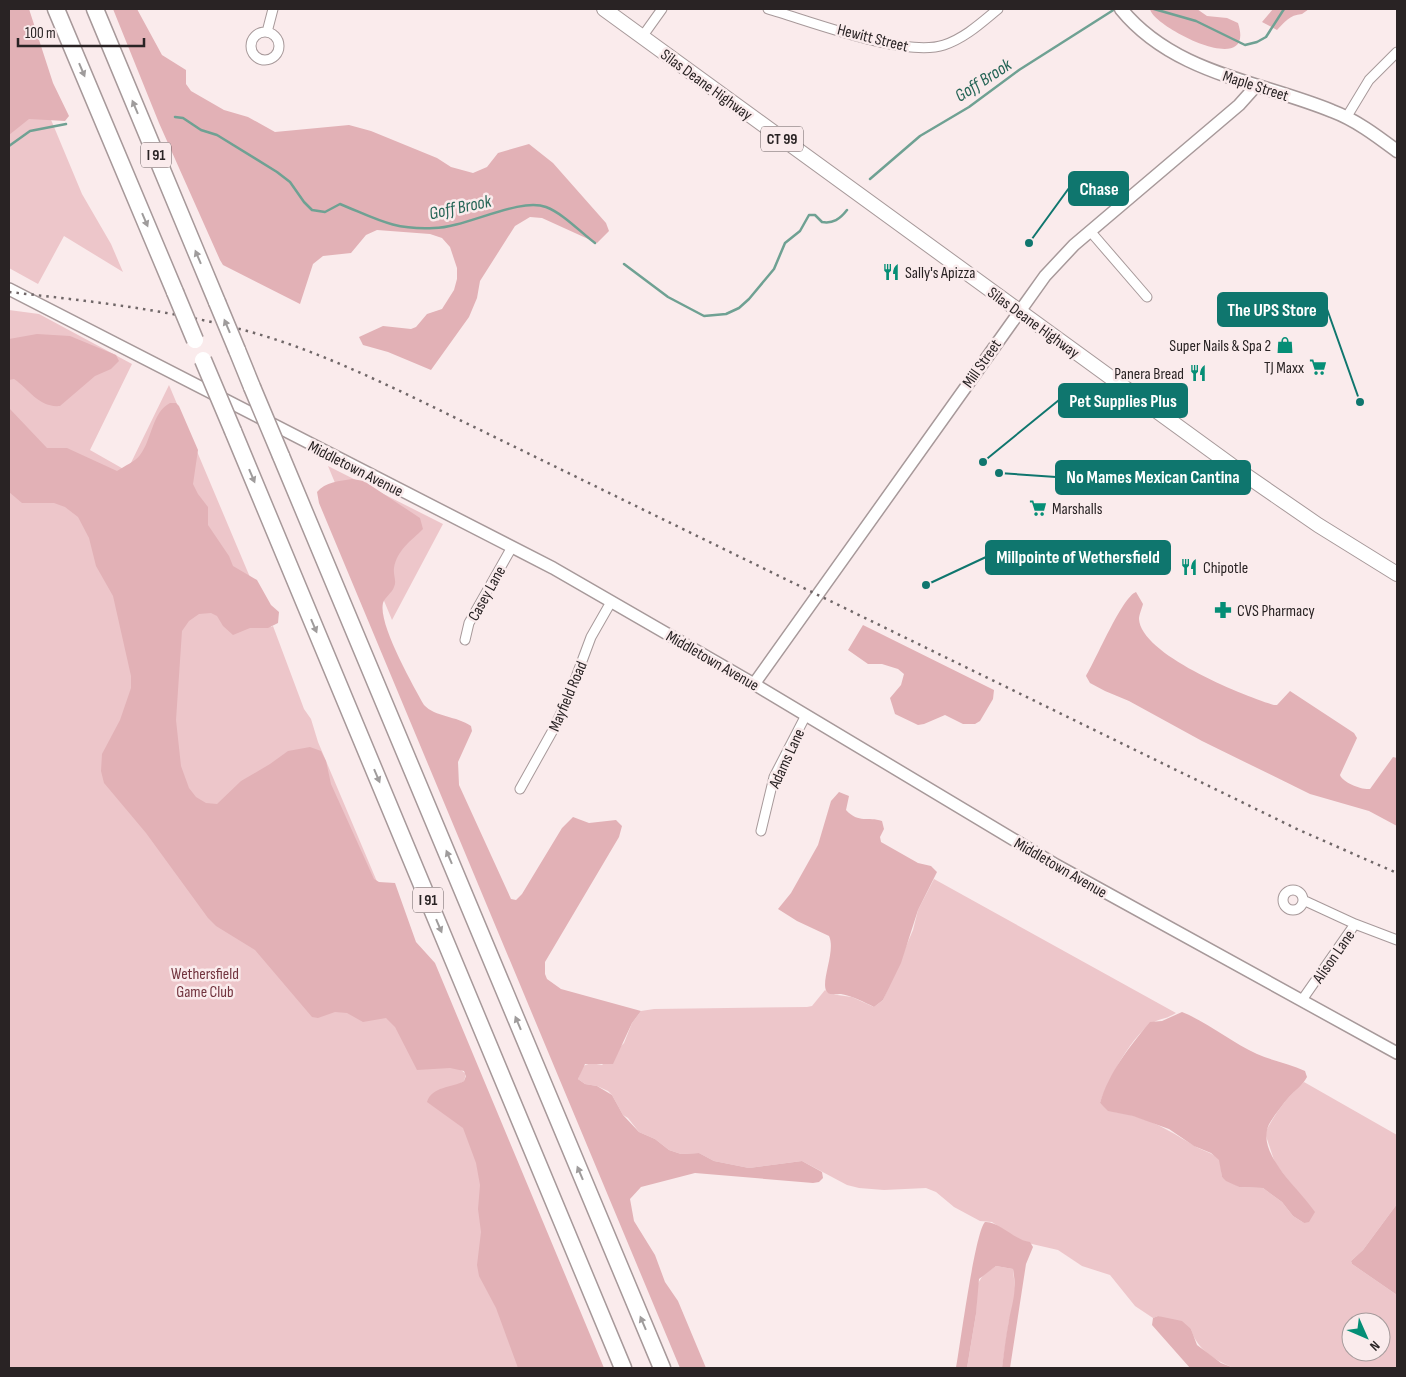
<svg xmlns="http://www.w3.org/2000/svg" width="1406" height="1377" font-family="'Sofia Sans Condensed',sans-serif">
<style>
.green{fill:#edc6ca;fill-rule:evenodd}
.forest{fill:#e2b1b6}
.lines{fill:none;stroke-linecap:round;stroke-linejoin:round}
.stream{stroke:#6fa193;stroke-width:2.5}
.minor-casing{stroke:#a7999a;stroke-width:11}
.tertiary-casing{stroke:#a7999a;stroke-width:14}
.secondary-casing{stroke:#a7999a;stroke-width:15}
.primary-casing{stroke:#a7999a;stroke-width:16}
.motorway-casing{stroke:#a7999a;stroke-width:19}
.minor{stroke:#fff;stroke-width:9}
.tertiary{stroke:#fff;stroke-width:11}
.secondary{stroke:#fff;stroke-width:12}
.primary{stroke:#fff;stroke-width:14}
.motorway{stroke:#fff;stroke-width:16}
.rail{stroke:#706768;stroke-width:2.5;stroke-dasharray:2.5 5;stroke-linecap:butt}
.motorway-bridge-casing{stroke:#a7999a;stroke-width:19;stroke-linecap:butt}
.motorway-bridge{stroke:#fff;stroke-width:16}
.oneway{fill:#9f9c9c}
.labels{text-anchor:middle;stroke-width:5;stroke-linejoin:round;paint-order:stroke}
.shield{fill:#faebec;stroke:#685f60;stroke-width:1}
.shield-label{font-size:15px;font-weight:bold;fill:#292324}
.street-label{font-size:16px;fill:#292324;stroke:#faebec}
.poi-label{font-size:16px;fill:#292324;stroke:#faebec;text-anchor:start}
.park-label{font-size:16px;fill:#72343e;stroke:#faebec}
.water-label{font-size:18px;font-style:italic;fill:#246455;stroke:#faebec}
.leader{fill:none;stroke:#0f766e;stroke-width:2}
.callout-dot{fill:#0f766e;stroke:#faebec;stroke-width:2}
.callout{fill:#0f766e;stroke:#0f766e;stroke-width:2}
.callout-label{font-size:18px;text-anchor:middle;font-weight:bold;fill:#fff}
</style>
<rect width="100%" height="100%" fill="#faebec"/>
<path class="green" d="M9 19 82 194 111 244 123 272 64 236 38 284 9 268Z
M9 310 39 314 132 364 90 450 127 471 169 385 271 627 273 626 304 709 311 719 318 742 397 929 461 1070 466 1074 464 1081 459 1084 580 1368H9Z
M328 466 443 524 392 620Z
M934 879 1176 1013C1168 1018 1164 1018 1156 1021 1134 1030 1107 1082 1100 1103 1113 1115 1119 1111 1134 1116 1160 1124 1171 1132 1193 1145 1202 1151 1212 1152 1220 1160L1222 1177 1239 1187 1263 1188 1282 1202 1293 1216 1304 1223 1300 1195 1275 1163 1265 1133C1274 1115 1288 1095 1304 1082L1397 1135V1204L1363 1250 1351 1261 1352 1264 1397 1295V1368H1234C1215 1360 1197 1350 1191 1329L1158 1316 1153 1318 1135 1306 1110 1275 1082 1266 1058 1250 1019 1241 992 1222 980 1221 954 1207 936 1192 926 1188 884 1190 859 1188 847 1185 802 1161 749 1168 714 1161 699 1153 681 1154 669 1150 655 1139 639 1132 628 1118 623 1115 612 1095 608 1091 597 1086 585 1084 578 1079 583 1066 591 1063 602 1065 624 1043 632 1023 641 1011 654 1009 807 1007 812 1006 825 990 830 994 852 997 874 1007 883 1000 913 930 918 910ZM1351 1322H1381V1352H1351Z
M996 1266 1013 1269 1016 1298 1009 1321 1002 1368H967L976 1314 977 1285 983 1275Z"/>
<path class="forest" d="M9 9H29L53 83 69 116 65 121 29 119 9 135Z
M113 9H137L162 55 186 70V84L191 91 224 110 248 117 275 132 349 125 371 131 437 158 451 167 473 173 487 167 498 153 529 144 553 163 606 223 609 231 597 243 542 218 530 217 515 226 480 281 477 298 469 317 431 370 388 352 363 345 359 337 383 326 411 329 416 327 427 314 442 309 454 290 457 279V268L450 247 442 238 430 234 377 230 366 235 351 253 323 256 313 264 300 304 223 265 220 260 159 123Z
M1150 9H1197L1207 16 1227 18 1238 23C1257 81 1152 26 1150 9Z
M1273 9H1309L1302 14C1289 15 1285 22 1277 30L1262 22Z
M37 334 70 336 116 355 119 361 111 369 95 376 60 406C39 408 29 389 14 379L9 380V339Z
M170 403H176L179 406 198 450 193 484 198 494 208 507V525L229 556 233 566 257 580 271 605 279 612 278 623 268 628H250L233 635 223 626 217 616 211 613 199 614 189 621 182 631 176 720 181 766 189 788 196 797 206 803 217 804 241 781 270 764 288 751 310 747 321 751 326 761 331 784 374 879 379 882 395 883 416 942 435 963 604 1368H518L496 1308 479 1276 477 1265 481 1232 478 1209 480 1185 476 1163 463 1128 427 1102C432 1086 452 1088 464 1081L466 1076 464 1071 450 1068 417 1070 395 1027 386 1018 363 1022 347 1013 335 1012 318 1018 312 1017 255 950 216 926 208 918 146 833 104 783 101 771 102 754 120 720 131 688V676L113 596 96 566 89 538 78 517 65 507 54 503H22L9 492V408L47 448H67L117 471C124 466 135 462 140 455 152 440 152 412 170 403Z
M352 479 364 481 420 518 423 529C411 541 397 550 394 568 393 575 397 581 394 587 392 593 385 597 383 603 378 624 413 685 424 705 435 717 457 716 471 726L472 731 458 762 459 785 511 899 516 900 522 894 562 828 573 817 589 823 616 820 622 826 619 837 545 962V974L547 979 561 989 641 1011 632 1023 613 1064H585L578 1079 585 1084 597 1086 612 1095 623 1115 639 1132 655 1139 669 1150 681 1154 699 1153 714 1161 749 1168 802 1161 822 1172 823 1178 819 1182 813 1183 695 1173 641 1187 630 1199 634 1221 655 1255 665 1282 678 1301 706 1368H680L319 503 317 492C325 482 340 481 352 479Z
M1136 592 1143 604C1142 608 1139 615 1139 619 1141 655 1244 696 1274 705H1277L1290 691 1354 733 1357 738 1340 775C1343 783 1362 790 1370 789L1393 757 1397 758V826L1369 811 1310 794 1202 741 1129 701 1105 691 1090 683 1086 676C1096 660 1122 597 1136 592Z
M863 625 994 690 993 699 980 721 975 724H963L945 715 924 724 918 725 895 714 890 698 901 685 904 674 898 669 882 664H868L848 650Z
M839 792 849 796 846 810C859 824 868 816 882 821L884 829 880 837 881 842 918 863 931 866 937 872 918 910 901 963 883 1000 874 1007C864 1002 853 996 841 994 838 994 833 995 830 994 816 989 837 953 829 936L797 921 778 909 791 893 818 845 831 801Z
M1182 1012C1209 1023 1231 1042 1257 1054 1273 1061 1290 1064 1305 1071L1307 1077C1303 1085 1295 1090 1289 1097 1283 1104 1276 1113 1271 1121 1251 1150 1301 1190 1315 1212L1309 1222 1304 1223 1293 1216 1282 1202 1263 1188 1239 1187 1226 1181 1222 1177 1219 1160 1211 1153 1194 1146 1169 1129 1133 1116 1108 1111 1100 1103C1109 1072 1130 1046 1150 1022L1162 1021Z
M1397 1204V1295L1352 1264 1351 1261 1363 1250Z
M985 1222C999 1221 1014 1240 1030 1242L1033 1247 1026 1264 1010 1368H1002C1004 1352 1006 1336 1009 1320 1013 1300 1017 1291 1013 1269L996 1266 979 1279 976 1314 967 1368H956C960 1346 975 1232 985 1222Z
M1158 1316 1182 1321 1191 1329 1197 1345 1221 1363 1234 1368H1190L1152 1325 1153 1318Z"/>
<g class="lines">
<path class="stream" d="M1154 9 1196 21 1245 45 1257 42 1266 37 1284 9
M175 117 183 118 201 130 217 135 277 172 290 182 304 202 312 210 325 212 340 204C377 219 393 230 434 228 465 228 519 197 546 207 564 214 580 232 595 243
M9 146 30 131 66 124
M870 179 920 136 969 107 1019 70 1115 9
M624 264 668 297 704 316 726 314 739 308 749 299 774 269 785 243 800 231 809 215H815L822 222C833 224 840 219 847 210"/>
<g class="minor-casing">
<path id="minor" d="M768 9C810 21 905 58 944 45 965 38 981 23 998 9
M267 32 273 9
M251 46a14 14 0 1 1 28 0a14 14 0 1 1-28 0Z
M642 37 662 9
M1346 118 1369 80 1397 52
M1090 231 1147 297
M465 640 469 623 512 547
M520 789 553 730 569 696 591 637 611 602
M761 831 774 777 806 715
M1283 900a10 10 0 1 1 20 0a10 10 0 1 1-20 0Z
M1303 900 1355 924
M1302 1000 1355 924 1397 940"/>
</g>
<g class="tertiary-casing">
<path id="tertiary" d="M9 289 553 568 754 684 1056 865 1397 1053
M754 684 1045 276 1074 245 1239 105 1256 86"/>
</g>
<g class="secondary-casing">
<path id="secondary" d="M1121 9C1174 74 1259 81 1332 111 1356 120 1377 136 1397 151"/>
</g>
<g class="primary-casing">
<path id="primary" d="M604 9 1231 465 1318 525 1397 574"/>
</g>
<g class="motorway-casing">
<path id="motorway" d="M56 9 175 292
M95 9 217 302
M237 350 252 387
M233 431 623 1368
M281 456 662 1368"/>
</g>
<use href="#minor" class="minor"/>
<use href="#tertiary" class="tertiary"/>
<use href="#secondary" class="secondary"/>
<use href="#primary" class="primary"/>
<use href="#motorway" class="motorway"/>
<path class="rail" d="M9 292C97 302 185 311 271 338 324 355 375 379 425 403L1299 830 1397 873"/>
<g class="motorway-bridge-casing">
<path id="motorway-bridge" d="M175 292 195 340
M217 302 237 350
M203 360 233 431
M252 387 281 456"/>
</g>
<use href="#motorway-bridge" class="motorway-bridge"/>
</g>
<defs><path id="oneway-solid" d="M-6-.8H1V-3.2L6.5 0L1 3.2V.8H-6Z" transform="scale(1.25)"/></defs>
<g class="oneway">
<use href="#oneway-solid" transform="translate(82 70) rotate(67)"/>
<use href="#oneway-solid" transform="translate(135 107) rotate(-113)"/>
<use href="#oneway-solid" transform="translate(145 220) rotate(67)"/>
<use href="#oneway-solid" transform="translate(198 257) rotate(-113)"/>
<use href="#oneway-solid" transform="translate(227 326) rotate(-113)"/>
<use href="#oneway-solid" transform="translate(252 476) rotate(67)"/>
<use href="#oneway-solid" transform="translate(314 626) rotate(67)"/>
<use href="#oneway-solid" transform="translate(377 776) rotate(67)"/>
<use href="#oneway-solid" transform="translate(449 857) rotate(-113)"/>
<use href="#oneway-solid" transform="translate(439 926) rotate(67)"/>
<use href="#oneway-solid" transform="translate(518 1023) rotate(-113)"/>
<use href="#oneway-solid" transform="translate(580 1173) rotate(-113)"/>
<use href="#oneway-solid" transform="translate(643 1323) rotate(-113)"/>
</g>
<defs>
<g id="restaurant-bare" transform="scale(1.35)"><path d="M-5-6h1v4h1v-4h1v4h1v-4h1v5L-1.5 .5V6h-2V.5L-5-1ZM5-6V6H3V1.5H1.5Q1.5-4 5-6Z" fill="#058e76" stroke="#faebec" stroke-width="2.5" paint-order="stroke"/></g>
<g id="shop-bare" transform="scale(1.35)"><path d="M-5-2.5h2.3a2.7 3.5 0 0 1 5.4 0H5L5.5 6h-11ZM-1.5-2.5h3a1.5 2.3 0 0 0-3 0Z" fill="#058e76" stroke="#faebec" stroke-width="2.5" paint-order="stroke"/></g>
<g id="supermarket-bare" transform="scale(1.35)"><path d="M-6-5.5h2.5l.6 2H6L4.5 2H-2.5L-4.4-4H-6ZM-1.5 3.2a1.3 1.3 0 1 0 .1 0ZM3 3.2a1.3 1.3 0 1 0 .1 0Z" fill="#058e76" stroke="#faebec" stroke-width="2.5" paint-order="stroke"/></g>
<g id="pharmacy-bare" transform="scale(1.35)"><path d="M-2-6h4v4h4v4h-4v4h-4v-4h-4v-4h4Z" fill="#058e76" stroke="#faebec" stroke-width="2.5" paint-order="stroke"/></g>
</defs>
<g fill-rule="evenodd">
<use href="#restaurant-bare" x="891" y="272"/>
<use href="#shop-bare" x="1285" y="345"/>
<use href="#supermarket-bare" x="1318" y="367"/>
<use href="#restaurant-bare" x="1198" y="373"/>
<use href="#supermarket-bare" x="1038" y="508"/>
<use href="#restaurant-bare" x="1189" y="567"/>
<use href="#pharmacy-bare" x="1223" y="610"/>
</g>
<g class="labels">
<g class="shield">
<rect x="761" y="126.5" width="42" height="25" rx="4"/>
<rect x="141" y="142.5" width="30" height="25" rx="4"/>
<rect x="413" y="887.5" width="30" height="25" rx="4"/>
</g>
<g class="shield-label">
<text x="782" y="144">CT 99</text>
<text x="156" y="160">I 91</text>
<text x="428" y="905">I 91</text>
</g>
<g class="street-label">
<text transform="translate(873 37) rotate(14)" y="6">Hewitt Street</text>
<text transform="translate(707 84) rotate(36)" y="6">Silas Deane Highway</text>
<text transform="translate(1256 85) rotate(18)" y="6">Maple Street</text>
<text transform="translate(1034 322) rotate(36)" y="6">Silas Deane Highway</text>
<text transform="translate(981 363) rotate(-55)" y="6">Mill Street</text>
<text transform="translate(356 468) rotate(27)" y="6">Middletown Avenue</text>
<text transform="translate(486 593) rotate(-61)" y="6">Casey Lane</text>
<text transform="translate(713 660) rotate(30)" y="6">Middletown Avenue</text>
<text transform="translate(567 696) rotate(-67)" y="6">Mayfield Road</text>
<text transform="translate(786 758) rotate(-65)" y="6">Adams Lane</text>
<text transform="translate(1061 867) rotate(30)" y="6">Middletown Avenue</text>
<text transform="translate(1333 956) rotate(-55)" y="6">Alison Lane</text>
</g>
<g class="poi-label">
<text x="905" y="278">Sally's Apizza</text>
<text x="1271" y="351" text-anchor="end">Super Nails &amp; Spa 2</text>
<text x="1304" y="373" text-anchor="end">TJ Maxx</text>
<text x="1184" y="379" text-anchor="end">Panera Bread</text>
<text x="1052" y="514">Marshalls</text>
<text x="1203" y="573">Chipotle</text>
<text x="1237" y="616">CVS Pharmacy</text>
</g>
<g class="park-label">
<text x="205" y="979">Wethersfield<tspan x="205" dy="18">Game Club</tspan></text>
</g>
<g class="water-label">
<text transform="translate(983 80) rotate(-33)" y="6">Goff Brook</text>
<text transform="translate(460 207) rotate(-12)" y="6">Goff Brook</text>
</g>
</g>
<path class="leader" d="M1029 243L1069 188M1360 402L1327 309M983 462L1059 400M999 473L1056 477M926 585L986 557"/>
<g class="callout-dot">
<circle cx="1029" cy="243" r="5"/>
<circle cx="1360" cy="402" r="5"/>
<circle cx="983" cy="462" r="5"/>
<circle cx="999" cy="473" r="5"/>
<circle cx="926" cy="585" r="5"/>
</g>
<g class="callout">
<rect x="1069" y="172" width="59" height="33" rx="5"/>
<rect x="1218" y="293" width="109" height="33" rx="5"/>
<rect x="1059" y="384" width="128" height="33" rx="5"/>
<rect x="1056" y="461" width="194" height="33" rx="5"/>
<rect x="986" y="541" width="184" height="33" rx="5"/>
</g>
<g class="callout-label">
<text x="1099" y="195">Chase</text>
<text x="1272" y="316">The UPS Store</text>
<text x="1123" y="407">Pet Supplies Plus</text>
<text x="1153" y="483">No Mames Mexican Cantina</text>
<text x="1078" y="563">Millpointe of Wethersfield</text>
</g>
<rect width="1406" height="1377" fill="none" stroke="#292324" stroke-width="20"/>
<g transform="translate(1366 1337) rotate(135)"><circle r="24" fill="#faebec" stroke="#a69b9c"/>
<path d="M0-4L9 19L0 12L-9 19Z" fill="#058e76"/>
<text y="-8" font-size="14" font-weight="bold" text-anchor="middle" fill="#292324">N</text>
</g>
<path d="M18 38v8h126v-8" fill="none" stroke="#292324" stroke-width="2.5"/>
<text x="25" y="38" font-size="15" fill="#292324" stroke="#faebec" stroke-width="4" paint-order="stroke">100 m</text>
</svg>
